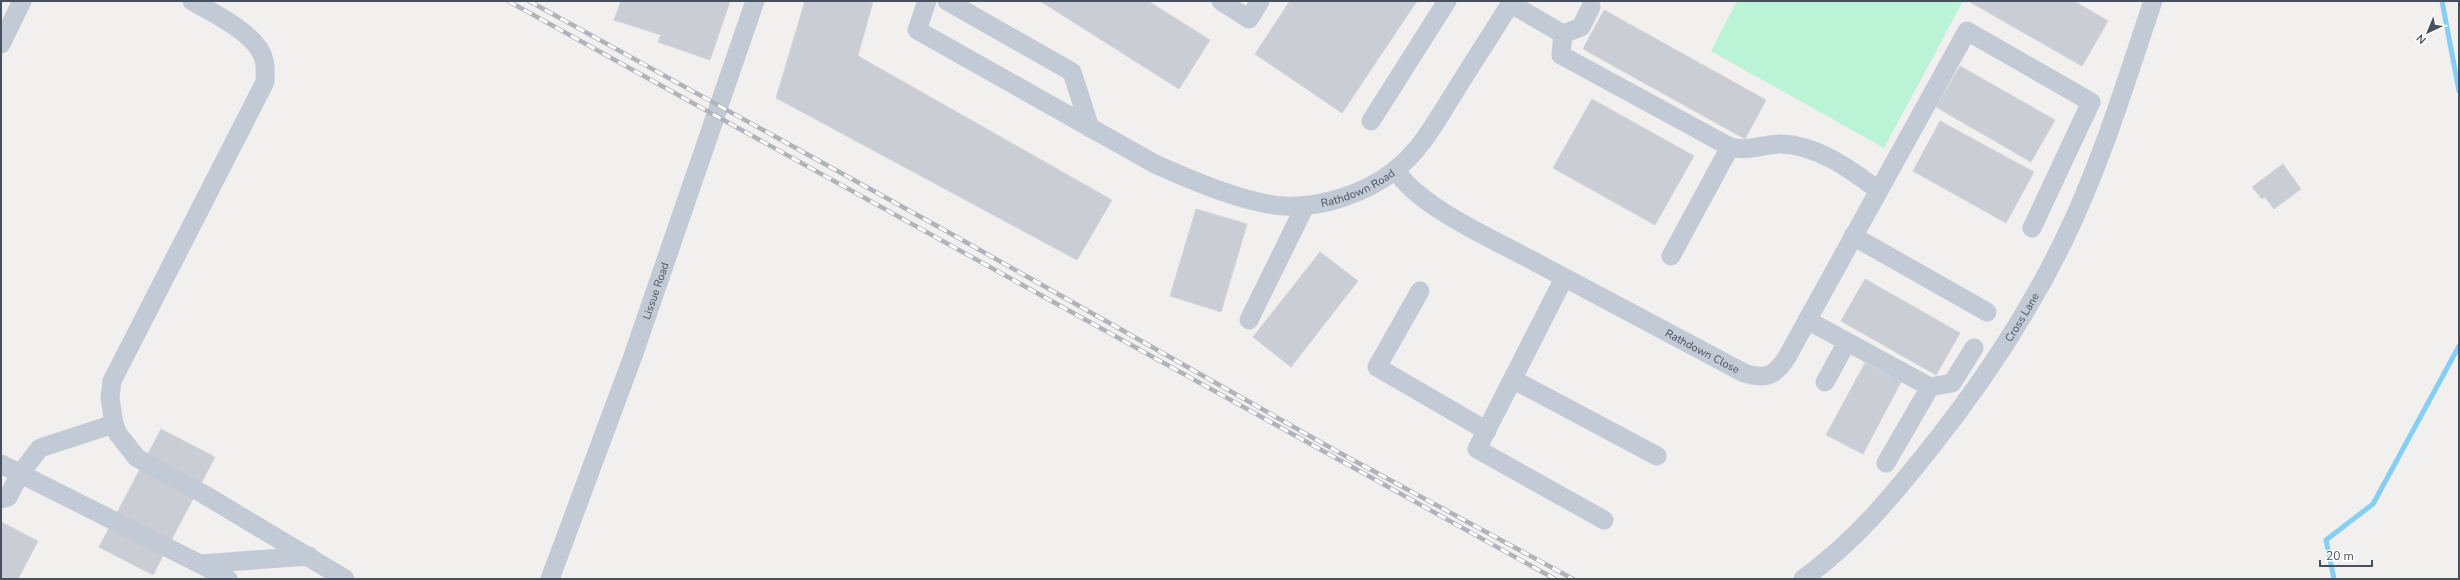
<svg xmlns="http://www.w3.org/2000/svg" width="2460" height="580" font-family="'Nunito Sans',sans-serif">
<style>
.green{fill:#baf3d6}
.lines{fill:none;stroke-linecap:round;stroke-linejoin:round}
.stream{stroke:#84cff3;stroke-width:5}
.building{fill:#cbcdd5;stroke:#d3d4db}
.minor{stroke:#c2cad5;stroke-width:19}
.rail-casing{stroke:#b1b3ba;stroke-width:4.5}
.rail{stroke:#fff;stroke-width:3;stroke-dasharray:9;stroke-linecap:butt}
.labels{text-anchor:middle;stroke-width:3.5;stroke-linejoin:round;paint-order:stroke}
.street-label{font-size:11px;fill:#46505e;stroke:#fff}
</style>
<rect width="100%" height="100%" fill="#f2efef"/>
<path class="green" d="M1737 1H1963L1884 148 1711 51Z"/>
<g class="lines">
<path class="stream" d="M2442 1 2459 91
M2334 579 2326 540 2373 504 2459 346"/>
</g>
<path class="building" d="M621 1H730L710 60 658 42 661 35 614 20Z
M805 1H873L858 56 1112 200 1077 260 776 98Z
M1040 1H1148L1210 40 1179 89Z
M1290 1H1417L1342 113 1255 54Z
M2074 1 2108 21 2082 66 1970 2Z
M1604 10 1766 100 1745 139 1583 49Z
M1960 66 2055 120 2031 162 1936 107Z
M1592 99 1694 156 1655 225 1553 168Z
M1940 121 2034 172 2006 223 1913 171Z
M2283 164 2301 189 2274 209 2265 197 2262 199 2252 187Z
M1196 209 1247 224 1221 312 1170 296Z
M1320 252 1358 281 1291 367 1253 337Z
M1865 279 1960 333 1936 375 1841 321Z
M1865 363 1901 382 1863 454 1826 435Z
M161 429 215 457 153 575 99 547Z
M1 522 38 541 18 579H1Z"/>
<g class="lines">
<g class="minor">
<path d="M192 1C213 13 258 34 264 60 266 67 265 75 265 82L112 381 110 398 114 424 118 434 137 458 205 495 345 579"/>
<path id="s1" d="M927 1 917 30 1155 164C1191 180 1246 204 1285 206 1321 208 1367 193 1395 170 1421 150 1437 120 1454 93 1473 62 1493 32 1512 1"/>
<path d="M947 1 1072 72 1090 128"/>
<path d="M1221 1 1249 19 1260 1"/>
<path d="M1511 4 1563 34 1561 55 1730 147C1748 152 1763 144 1781 144 1817 145 1850 169 1878 190"/>
<path d="M1563 34 1581 27 1591 7"/>
<path d="M1 44 22 1"/>
<path d="M1371 121 1447 1"/>
<path id="s2" d="M1396 170C1419 208 1499 242 1539 264 1607 300 1675 337 1744 373 1766 380 1775 376 1787 357L1967 31 2091 102 2032 228"/>
<path d="M1853 236 1987 312"/>
<path d="M1671 256 1730 147"/>
<path d="M1564 278 1477 449 1604 520"/>
<path d="M1420 291 1377 367 1487 431"/>
<path d="M1249 320 1305 206"/>
<path d="M1807 320 1930 387 1886 463"/>
<path d="M1514 380 1657 456"/>
<path d="M1825 382 1847 342"/>
<path d="M1930 387 1952 383 1974 348"/>
<path d="M1 464 200 564"/>
<path d="M1 499 8 497 20 474 40 448 114 424"/>
<path d="M228 579 200 564 309 556"/>
<path id="s3" d="M550 579 633 356 755 1"/>
<path id="s4" d="M1803 579C1855 541 1888 501 1928 451 1980 386 2027 316 2064 240 2101 164 2126 81 2153 1"/>
</g>
<g class="rail-casing">
<path id="rail" d="M508 1 1555 579
M529 1 939 227 1340 453 1573 579"/>
</g>
<use href="#rail" class="rail"/>
</g>
<g class="labels">
<g class="street-label">
<text dy="4" stroke="none"><textPath href="#s1" startOffset="517">Rathdown Road</textPath></text>
<text dy="4" stroke="none"><textPath href="#s3" startOffset="307">Lissue Road</textPath></text>
<text dy="4" stroke="none"><textPath href="#s4" startOffset="343">Cross Lane</textPath></text>
<text dy="4" stroke="none"><textPath href="#s2" startOffset="358">Rathdown Close</textPath></text>
</g>
</g>
<rect width="2460" height="580" fill="none" stroke="#46505e" stroke-width="4"/>
<g transform="translate(2428 32) rotate(224)" stroke="#ffffff" stroke-width="3" paint-order="stroke">
<path d="M0-3L7 15L0 10L-7 15Z" fill="#46505e"/>
<text y="-6" font-size="11" font-weight="bold" text-anchor="middle" fill="#46505e">N</text>
</g>
<path d="M2320 560v6h52v-6" fill="none" stroke="#46505e" stroke-width="2"/>
<text x="2326" y="560" font-size="12" fill="#46505e" stroke="#ffffff" stroke-width="3" paint-order="stroke">20 m</text>
</svg>
